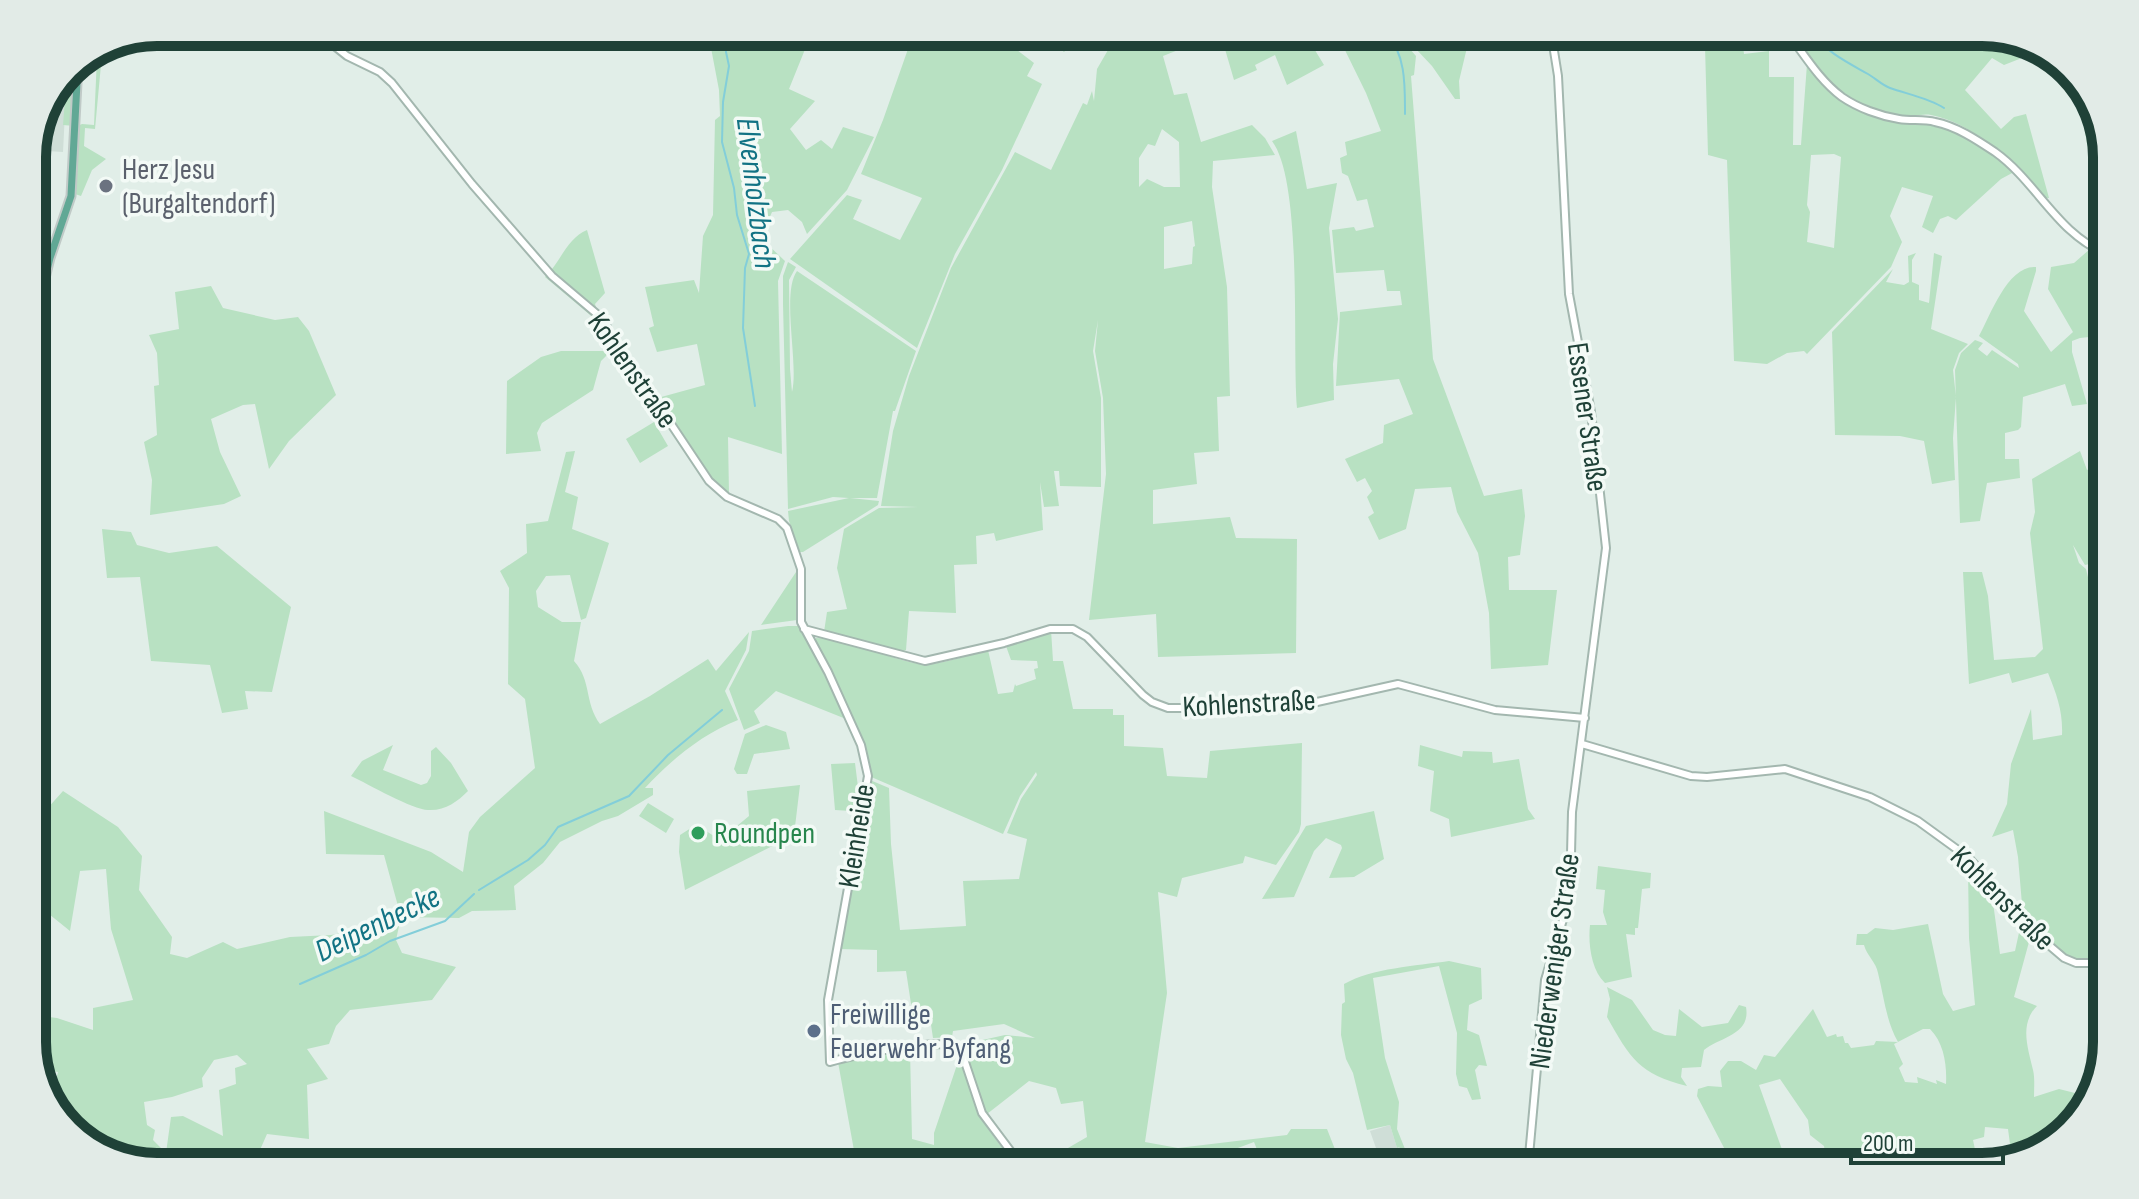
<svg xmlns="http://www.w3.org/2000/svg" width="2139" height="1199" font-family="'Sofia Sans Condensed',sans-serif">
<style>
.built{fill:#cfded7}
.green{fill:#b8e1c2;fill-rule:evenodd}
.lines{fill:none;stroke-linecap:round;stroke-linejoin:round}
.stream{stroke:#83ced9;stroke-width:2}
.minor-casing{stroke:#a3b7af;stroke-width:10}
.major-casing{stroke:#c0cac7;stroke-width:11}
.minor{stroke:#fff;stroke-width:6}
.major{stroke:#61a895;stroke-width:7}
.worship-dot{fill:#6b7280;stroke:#f3faf6;stroke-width:3}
.leisure-dot{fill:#2e9e5b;stroke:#f3faf6;stroke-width:3}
.service-dot{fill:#5c6f8a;stroke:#f3faf6;stroke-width:3}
.labels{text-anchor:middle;stroke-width:7;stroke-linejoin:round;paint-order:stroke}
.worship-label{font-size:30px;fill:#5b616d;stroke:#f3faf6;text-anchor:start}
.street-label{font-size:30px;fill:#1f4137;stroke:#f3faf6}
.leisure-label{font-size:30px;fill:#27864d;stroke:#f3faf6;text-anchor:start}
.service-label{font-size:30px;fill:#4e5e75;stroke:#f3faf6;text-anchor:start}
.water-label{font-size:32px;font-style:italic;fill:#127384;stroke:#f3faf6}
.rim{fill:none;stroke:#1f4137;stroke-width:10}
</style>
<rect width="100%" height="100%" fill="#e1eee8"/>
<path class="built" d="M67 73 63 152 32 150V149Z
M1390 1125 1397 1148 1399 1147 1408 1158 1382 1165 1370 1131Z"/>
<path class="green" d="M708 32H812L789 89 815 101 790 129 806 150 821 140 832 149 843 127 874 137 847 190 807 234 802 222 788 210 772 212 764 230 765 242 785 261 778 281 782 454 728 437 729 494C697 469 680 430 654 399L705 385 697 344 657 352 649 328 654 326 645 287 694 280 699 293 703 236 713 215 715 120 720 116 719 90Z
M914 32H1007L1003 39 1004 40 1009 32H1030L1018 49 1013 47 1034 63 1027 76 1042 84 1002 170 955 254 917 348 790 259 847 195 862 200 853 219 900 240 922 198 861 174 883 120Z
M1042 32H1082L1064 52Z
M1102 32H1215L1216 35 1163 56 1174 95 1187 93 1201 142 1252 125 1265 138 1275 155 1213 161 1212 187 1227 287 1230 396 1217 397 1219 451 1194 453 1197 484 1153 490V524L1230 517 1236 538 1297 539 1296 653 1158 657 1156 614 1089 620 1106 474 1103 398 1095 351 1098 320 1093 351 1101 398V487L1060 486 1059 471H1054L1059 506 1044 507 1040 482 1043 530 996 541 994 533 976 536 977 564 954 565 956 613 909 611 906 650 900 652 824 632 827 612 847 609 837 568 844 529 879 508 918 507 881 506 893 431 909 376 951 268 1015 152 1051 170 1083 103 1087 105 1092 91 1094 101 1097 69 1108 50ZM1162 129 1179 142 1180 187H1164L1147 179 1139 187V158L1148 144 1155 146ZM1192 221 1195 246 1193 247 1192 264 1164 269V227Z
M1220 32H1304L1324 65 1287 85 1275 55 1255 65 1257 70 1234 80Z
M1347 32H1395L1416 56 1414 75 1411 76 1433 359 1484 496 1522 489 1525 516 1520 555 1508 557 1509 590H1557L1548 665 1491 669 1489 613 1478 553 1457 512 1451 487 1415 489 1406 529 1379 540 1368 517 1374 513 1367 497 1372 491 1365 478 1357 482 1345 459 1383 443 1384 425 1413 414 1399 379 1336 386 1340 312 1402 305 1400 291H1387L1384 270 1336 273 1332 230 1354 227 1356 231 1374 227 1367 199 1357 201 1348 176 1342 173 1340 158 1347 155 1345 142 1381 131 1366 93 1341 42Z
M1400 32H1418L1430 39 1470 35 1459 81 1460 99H1455L1432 66Z
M1791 32H1982L2026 44 2027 56 2004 65 1992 58 1965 90 2001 129 2014 117 2026 114 2049 198H2045C2015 167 1976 123 1931 115 1921 113 1910 118 1900 117 1849 112 1819 70 1791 32Z
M1742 37 1744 54 1769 51V77H1794L1793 145H1801L1807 64C1821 81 1847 105 1869 113 1888 120 1910 118 1930 122 1960 129 1994 149 2014 172L2001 179 1956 220 1948 216 1940 219 1933 233 1922 227 1933 196 1902 187 1890 216 1902 242 1891 267 1807 354 1804 351 1787 353 1767 364 1734 361 1727 160 1708 155 1705 46ZM1834 154 1841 157 1834 248 1807 242 1810 212 1807 205 1811 155Z
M102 54 95 129 85 128 84 146 106 159 92 170 81 196 72 193 75 127 82 124 94 125 97 57Z
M77 65 75 126 63 125 67 73 69 68Z
M2076 80 2090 94 2107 149V158L2090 161Z
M1296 131 1307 189 1337 183 1329 228 1338 319 1333 364 1334 400 1297 408C1292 349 1303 182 1272 141Z
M587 230 605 293 595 304 602 325 545 277C560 263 567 238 587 230Z
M2090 249 2107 256V335L2080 338 2072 341V352L2087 404 2072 406 2065 384 2023 397 2021 427 2018 430 2005 433V459H2019L2020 478 1987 483 1980 521 1960 523 1955 370 1961 353 1975 340 1983 343 1978 349 1987 356 1992 350 2019 368 2018 364 1979 336C1991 314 2008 265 2036 267V271L2024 311 2051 352 2073 332 2048 289 2051 267 2074 263Z
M1916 253 1912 260V282L1919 285V300L1929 303 1934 253 1942 256 1931 329 1968 344 1959 353 1953 370 1956 397 1953 438 1955 480 1932 484 1924 441 1900 436 1835 435 1832 332 1893 269 1886 282 1904 285 1909 282 1908 256Z
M788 262 796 267 789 280 790 369 792 392C799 364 781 293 797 271L916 351 895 411H893L877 498H850L879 501 878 505 803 552H800L789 521 788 511 849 498 833 497 788 509 783 304V276Z
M211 286 223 308 275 320 298 317 309 331 336 395 289 441 269 469 255 404 243 405 211 419 220 452 241 496 224 504 150 515 152 480 144 442 157 435 154 386 159 385 157 353 149 335 179 329 175 292Z
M561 351H611L601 361 593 390 542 423 537 433 541 451 506 454 507 381 541 357Z
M654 422 668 446 640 463 626 439Z
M575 451 565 492 578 497 572 529 609 543 586 618 581 620 570 575 546 576 536 591 538 607 562 622H581L574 661C592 681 584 702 600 724L650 696 708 659 716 671 749 632 746 650 725 691 738 720C702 734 671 760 645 788H653V795L618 816 602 821 560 842 543 863 514 886 516 910 472 911 459 918 401 917 396 940 402 953 456 967 432 1000 350 1010 336 1026 329 1044 307 1049 328 1079 307 1085 309 1139 267 1134 256 1159H225L223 1167H157L104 1153 102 1143H87L53 1111 50 1104 58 1072 39 1069 32 1050V1015L57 1018 93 1030V1008L133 1000 111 929 106 869 80 871 70 931 44 910 32 863V787L46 810 63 791 118 827 142 856 139 890 172 937 170 954 187 958 223 942 237 949 290 937 331 935 380 925 401 917 384 855 326 854 324 811 431 852 463 872 469 832 480 817 535 768 525 699 508 684 509 588 500 571 527 553 526 524 548 521 566 452ZM237 1055 247 1064 235 1068 236 1084 219 1090 223 1136 183 1116 171 1117 166 1153 153 1140 155 1130 147 1125 144 1102 172 1097 203 1087 202 1078 214 1060Z
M2080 451 2087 470 2107 459V560L2085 565 2073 545 2079 563 2086 569 2096 610 2107 611V961H2072L2055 950 2023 916 2018 857 2013 830 1992 837 2007 804 2011 764 2031 709 2033 740 2062 735C2063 712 2057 695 2048 673L2012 683 2009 673 1969 684 1963 572H1982L1988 596 1994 660 2035 657 2043 649 2030 533 2035 512 2032 479Z
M102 529 131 532 137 545 169 553 217 546 291 607 272 692 245 691 248 709 222 713 210 665 151 661 140 577 107 578Z
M798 569 797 620 761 625Z
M788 626H800L846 719 776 691 754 711 760 723 744 730 729 689 749 651 752 631Z
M1051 630 1053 661H1063L1073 709H1113V715H1124V746L1163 748 1167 776 1207 778 1210 751 1302 743 1301 824 1299 832 1276 865 1245 856 1243 863 1182 878 1177 897 1158 892 1167 993 1145 1142 1178 1148 1287 1135 1291 1129H1327L1342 1167H1264L1254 1142 1211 1158 1203 1167H1020V1163H1042L1087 1137 1083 1101 1061 1104 1056 1088 1029 1081 987 1114 960 1045 1005 1035 1035 1038 1004 1024 953 1031 952 1037 933 1038 930 1018 913 1017 906 971 877 972V950L839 949 870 780 889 788 891 844 900 930 966 926 963 881 1019 879 1027 839 1007 833 1021 799 1037 775 1036 772 1020 796 1003 834 869 776C855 727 839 687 815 643L816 638C848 639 882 656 914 663 937 668 965 655 988 650L998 694 1013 692 1015 684 1016 686 1036 679 1034 669 1038 668 1037 661 1011 660 1006 646Z
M766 725 786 732 790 749 754 754 747 774H737L734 769 745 734Z
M393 745 383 770 421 785 427 783 431 776V751L436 747 451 763 468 791C457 802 445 811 428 810 413 810 368 784 351 776L362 761Z
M1420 745 1462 757 1463 751 1492 752 1493 763 1519 759 1528 809 1535 819 1451 837 1449 819 1430 811 1434 771 1418 766Z
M855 763 858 787 855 808 851 811 835 810 831 764Z
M800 785 794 835 685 890 679 852 680 835 691 828 692 832 700 827 720 840 749 816 747 791Z
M648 803 674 819 666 833 639 816Z
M1374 811 1384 859 1354 877 1329 878 1342 848 1341 845 1326 838 1314 851 1294 897 1262 899 1306 826Z
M1972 864 1997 890 1992 895 2000 954 2015 951 2022 919 2032 931 2014 997 2037 1006C2019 1024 2028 1048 2033 1070 2035 1078 2034 1088 2034 1097L2059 1089 2075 1093 2071 1107 2072 1123 2053 1142 2030 1145 2031 1154 2012 1159 2008 1129 1985 1127 1984 1137 1973 1140 1978 1164 1988 1162 1989 1165 1983 1167H1827L1824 1146 1810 1135 1808 1120 1780 1079 1759 1085 1785 1158 1805 1163V1167H1734L1697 1096 1698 1089 1708 1086 1722 1087 1720 1071 1728 1061H1741L1756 1070 1764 1055 1775 1057 1813 1009 1827 1037 1836 1034 1837 1037 1843 1036 1845 1043H1848L1851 1048 1874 1045 1876 1041 1898 1042C1886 1021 1884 997 1878 973 1876 962 1867 956 1864 945H1856L1857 934H1867L1875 928 1893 930 1928 924 1943 994 1953 1011 1975 1005 1969 938 1968 869ZM1923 1029H1930C1944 1043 1947 1065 1946 1084L1936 1080 1937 1084 1917 1077 1918 1083 1905 1082 1899 1068 1903 1064 1894 1044Z
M1598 866 1651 873 1650 888 1642 889 1638 928H1635V935L1626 934 1632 977 1605 983C1591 970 1588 943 1590 925H1607L1603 912 1605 890 1596 889Z
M1449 961 1481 968 1482 999 1469 1005 1467 1030 1479 1035 1487 1066 1479 1065 1475 1070 1481 1099 1472 1100 1467 1088 1459 1086 1456 1074 1457 1033 1439 966 1373 978 1385 1058 1399 1102 1397 1129 1407 1154H1404L1399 1147 1397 1148 1390 1125 1367 1130 1353 1073 1346 1059 1341 1035 1342 1004 1345 1002 1344 984C1373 968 1415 966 1449 961Z
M1607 987 1632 1000 1653 1030 1665 1035 1676 1036 1679 1009 1702 1027 1728 1023 1739 1005 1746 1007C1751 1035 1720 1037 1704 1050L1701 1067 1682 1068 1681 1077 1687 1086C1639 1074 1630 1058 1607 1017L1610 999Z
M910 1050 912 1139 934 1145V1133L960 1056C971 1096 983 1129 1013 1160L1015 1167H857L838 1062 871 1054Z"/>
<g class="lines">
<path class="stream" d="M727 32 726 52 729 66 723 102 722 142 734 188 737 215 749 254 745 268 743 328 755 406
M1386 32C1406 55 1405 85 1405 114
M1811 32C1828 53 1845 61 1868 74 1875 78 1882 85 1890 88 1907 94 1929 98 1944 108
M479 890 528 860 545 845 558 827 629 796 668 755 722 710
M300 984 366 955 390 941 445 921 474 894"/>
<g class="minor-casing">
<path id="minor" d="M317 32 347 56 380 72 392 83 472 184 552 276 604 320 625 370 671 424 709 481 727 497 778 519 787 528 801 569V622L828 672 861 745 868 776 828 1000 830 1062C853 1055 933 1039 954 1046L963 1056 982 1113 1018 1161 1019 1167
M1787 32C1804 54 1819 80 1842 97 1858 108 1880 116 1899 119 1911 121 1924 119 1935 122 1956 126 1977 140 1995 152 2037 182 2057 234 2107 254
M804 629 925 661 1004 643 1050 629H1073L1087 637 1143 695 1152 702 1168 708H1290L1398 684 1495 710 1585 718
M1582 744 1691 776 1707 777 1785 769 1870 797 1918 821 1969 858 2037 935 2064 958 2076 963H2107
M1528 1167 1545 980 1570 896 1572 812 1606 548 1591 412 1569 294 1558 76 1551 32"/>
</g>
<g class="major-casing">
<path id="major" d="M32 331 50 258 71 196 78 64"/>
</g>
<use href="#minor" class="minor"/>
<use href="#major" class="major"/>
</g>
<circle class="worship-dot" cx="106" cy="186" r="8"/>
<circle class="leisure-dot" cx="698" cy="833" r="8"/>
<circle class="service-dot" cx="814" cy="1031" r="8"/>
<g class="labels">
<g class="worship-label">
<text x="122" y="179">Herz Jesu<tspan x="122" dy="34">(Burgaltendorf)</tspan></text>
</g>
<g class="street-label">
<text transform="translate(633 370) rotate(55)" y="10">Kohlenstraße</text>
<text transform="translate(1588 417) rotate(82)" y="10">Essener Straße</text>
<text transform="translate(1249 703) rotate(-3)" y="10">Kohlenstraße</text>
<text transform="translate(856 836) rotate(-81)" y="10">Kleinheide</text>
<text transform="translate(2003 898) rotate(45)" y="10">Kohlenstraße</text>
<text transform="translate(1554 961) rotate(-82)" y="10">Niederweniger Straße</text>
</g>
<g class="leisure-label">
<text x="714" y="843">Roundpen</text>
</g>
<g class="service-label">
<text x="830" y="1024">Freiwillige<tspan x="830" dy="34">Feuerwehr Byfang</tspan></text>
</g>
<g class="water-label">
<text transform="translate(757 193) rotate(83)" y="11">Elvenholzbach</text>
<text transform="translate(377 923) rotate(-26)" y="11">Deipenbecke</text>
</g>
</g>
<path d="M0 0H2139V1199H0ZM157 46H1982A111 111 0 0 1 2093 157V1042A111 111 0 0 1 1982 1153H157A111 111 0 0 1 46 1042V157A111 111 0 0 1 157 46Z" fill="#e2ebe7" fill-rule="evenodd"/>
<path class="rim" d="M157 46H1982A111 111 0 0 1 2093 157V1042A111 111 0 0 1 1982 1153H157A111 111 0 0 1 46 1042V157A111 111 0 0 1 157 46Z"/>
<path d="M1851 1151v12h152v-12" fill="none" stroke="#1f4137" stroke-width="4"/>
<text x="1863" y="1151" font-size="24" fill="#1f4137" stroke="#f3faf6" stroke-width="6" paint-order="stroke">200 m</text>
</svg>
